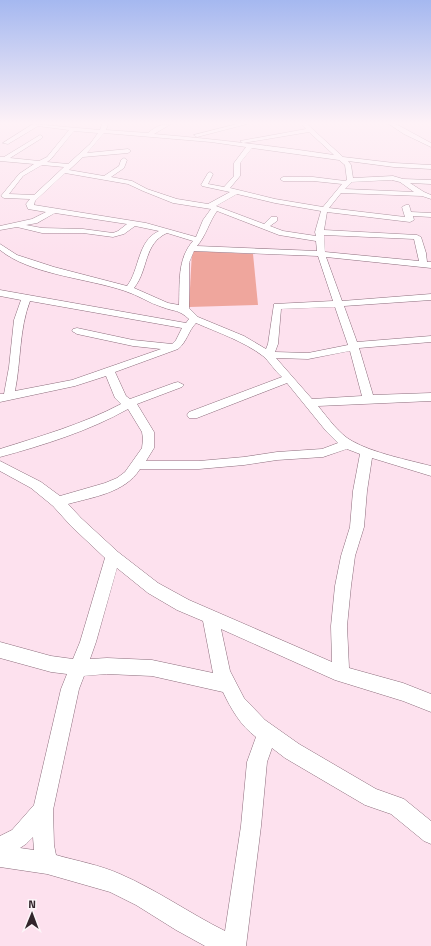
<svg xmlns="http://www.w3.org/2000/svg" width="431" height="946" font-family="'Titillium Web',sans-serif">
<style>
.green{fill:#efa69d}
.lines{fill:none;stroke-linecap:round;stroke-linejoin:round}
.minor-casing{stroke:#8c6d7c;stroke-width:1}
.minor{fill:#fff;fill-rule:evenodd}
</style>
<rect width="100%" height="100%" fill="#fde1ee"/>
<path class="green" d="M192 251 253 254 258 305 189 307Z"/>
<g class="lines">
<g class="minor-casing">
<path id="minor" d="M33 124 100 130 102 124H108L106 130 148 133C155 127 161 124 171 124L154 134C214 139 274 146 334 155L309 132 243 143 240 141 306 129 301 124H307L343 157 394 163 431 165V169L394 167 348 161 351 165 353 178 393 176 403 179 431 180V184L410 183 424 192 431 195V199L422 196 341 193 329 208 405 217 402 207 406 205H409L411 212 431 213V217L413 216 414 220 410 222 327 212 324 230 417 235 421 237 426 253 427 262H431V268L326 257 342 301 431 294V300L344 306 357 342 431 336V342L359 348 373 395 431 393V401L318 406C328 418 339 434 352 441 373 453 408 460 431 466V476L372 458 367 491 364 527 355 556 351 586 347 626 349 668 403 683 431 694V712L403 701 335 680 221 629 230 671 244 698 265 720 299 744 376 789 404 799 431 821V844L424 841 391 814 365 805 285 758 272 748 267 762 261 826 246 946H205L176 930 136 905 110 892 47 874 0 867V836L12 830 34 805 61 689 67 674 51 672 0 658V642L51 656 73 659 80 642 105 558 71 526 53 506 31 488 0 471V461L41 482 60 496 105 483 117 478 125 472 142 448 143 439 142 432 128 409C89 431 44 445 0 457V449C41 436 83 424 121 404L115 398 106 376 75 386 0 402V394H4L9 367 14 320 21 300 0 296V290L186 323 189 319C178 309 175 312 162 307 149 303 138 295 125 291 87 278 31 275 0 250V244L17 255 54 267 127 286C140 269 137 241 159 231L135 226 124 234 113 237 83 233H42L17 227 0 230V226L32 219 46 212 28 209 26 204 30 199 4 198 1 196 19 174 34 164 0 161V157H4L40 135 42 136V138L10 158 39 161 47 157 69 130 38 126 8 144 3 143ZM74 131 98 133 90 144 68 164 47 162 51 159ZM104 133 211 142 246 147 234 163V176L224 187 208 184 213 174 210 172 208 173 201 185 202 186 230 192 208 204 177 199 147 189 132 181 111 177 124 168 127 160 124 158 121 160 119 166 104 176 69 170 83 157 128 153 131 151 128 149 87 153ZM252 148 339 160 345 165 347 180 345 181 313 177H283L280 179 283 181H313L342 184 323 207 275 199 230 188 240 176V163ZM42 165 64 167 34 195 9 194 23 176ZM65 173 128 184 143 191 173 203 211 209 203 220 196 237 146 223 34 205 35 201ZM392 180 400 182 414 192 345 189 352 182ZM237 194 275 203 321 211 315 232 316 236 283 231 270 226 277 221V217H271L264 224 216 206ZM217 211 279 235 316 241 317 251 197 246C206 236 209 222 217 211ZM55 213 127 224 118 231 113 233 83 229 42 228 26 225 37 223ZM167 233 193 241C177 259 180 283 179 305L168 303 134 288C149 269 143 244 167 233ZM324 235 414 239 419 261 325 252ZM194 251 318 256 333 301 274 304 268 344 266 349 244 336 198 317 189 308V263ZM30 301 182 328 176 340 172 344 133 340 77 328 73 329 72 331 77 334 133 346 161 349 72 380 15 391C21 362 19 329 30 301ZM335 307 348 345 308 353 275 352 278 344 281 309ZM196 323C219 333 243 341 263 356 269 361 275 371 282 377L189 412 187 415 189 418H197L287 383 326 431 338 443 322 449 277 452 244 457 199 461H146L154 448V432L137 404 182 387 184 385 178 382 174 383 130 399 126 396 115 372 178 349C187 342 188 331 196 323ZM350 351 362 396 312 399 276 358 308 359ZM347 449 360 454 353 491 350 527 341 556 335 586 331 626 332 662 189 600 158 583 118 552 81 518 68 504C93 497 125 493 140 469H199L244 465 277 460 323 457ZM117 568 148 593 177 610 203 621 213 673 152 660 107 658 90 659 96 642ZM107 674 152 676 223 692C231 709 241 726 256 737L247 762 241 826 225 931C189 913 157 890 120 874 100 865 77 861 56 855L54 845 53 810 79 689 84 676ZM33 837 34 850 20 848 26 844Z
M237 124H247L197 137 194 135Z
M389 124H396L431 143V147L404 134Z"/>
</g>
<use href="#minor" class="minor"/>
</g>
<linearGradient id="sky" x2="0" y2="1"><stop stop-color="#a5b8f0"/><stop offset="0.48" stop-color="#fef2f7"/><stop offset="1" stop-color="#fef2f7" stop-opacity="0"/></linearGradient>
<rect width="431" height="256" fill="url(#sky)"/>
<g transform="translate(32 914) rotate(1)" stroke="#fcf5f8" stroke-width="3" paint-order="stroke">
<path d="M0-3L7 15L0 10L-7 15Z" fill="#32252b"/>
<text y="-6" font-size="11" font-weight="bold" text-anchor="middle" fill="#32252b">N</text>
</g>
</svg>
